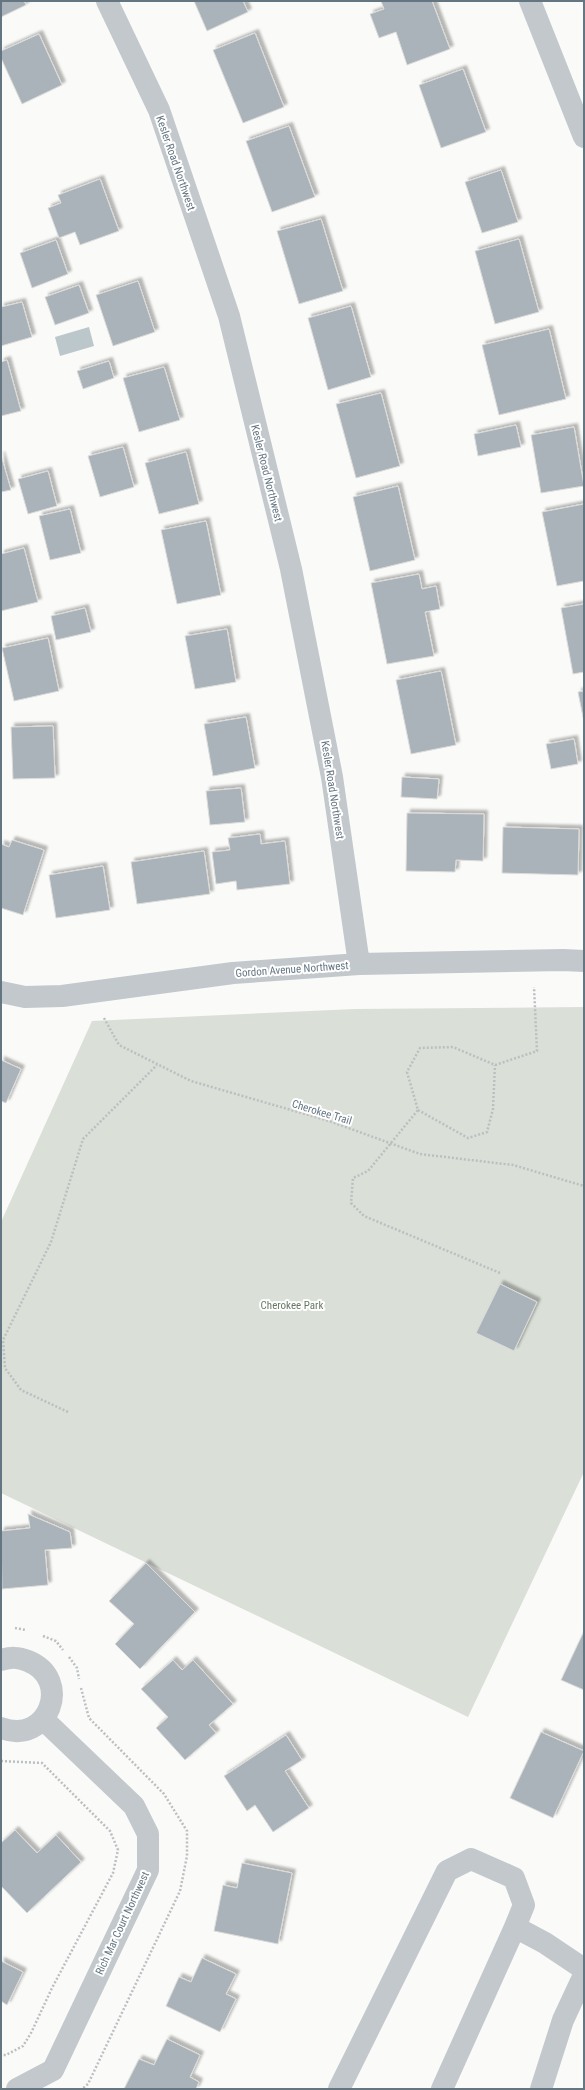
<svg xmlns="http://www.w3.org/2000/svg" width="585" height="2090" font-family="'Roboto Condensed',sans-serif">
<style>
.green{fill:#dadfd7}
.water{fill:#bbc7cb}
.building{fill:#aab3b9;stroke:#dcdcda;filter:url(#shadow)}
.lines{fill:none;stroke-linecap:round;stroke-linejoin:round}
.path{stroke:#bbbfc2;stroke-width:2.5;stroke-dasharray:2 2;stroke-linecap:butt}
.minor{stroke:#c3c8cc;stroke-width:22}
.labels{text-anchor:middle;stroke-width:4;stroke-linejoin:round;paint-order:stroke}
.street-label{font-size:11px;fill:#657683;stroke:#fff}
.park-label{font-size:11px;fill:#687a64;stroke:#fff}
</style>
<defs>
<filter id="shadow"><feDropShadow dx="3.5" dy="-3.5" stdDeviation="1" flood-color="#0004"/></filter>
</defs>
<rect width="100%" height="100%" fill="#fafaf8"/>
<path class="green" d="M584 1007V1472L468 1717 1 1493V1222L92 1021 355 1009Z"/>
<path class="water" d="M89 327 94 346 60 356 55 337Z"/>
<path class="building" d="M1 1H24L26 5 1 17Z
M194 1H243L248 12 207 31Z
M381 1H432L450 49 407 65 396 32 379 38 370 14 384 9Z
M255 33 284 107 243 123 213 50Z
M39 34 62 85 22 104 1 58V51Z
M463 69 486 132 441 148 419 85Z
M289 126 315 197 272 212 246 141Z
M501 170 518 222 482 233 465 182Z
M100 179 119 231 80 245 75 232 59 238 48 208 61 203 58 195Z
M321 219 343 291 299 304 277 231Z
M519 239 539 312 495 324 475 251Z
M56 240 68 274 32 288 20 253Z
M138 281 155 332 113 346 96 295Z
M79 285 89 313 55 325 45 297Z
M22 302 32 337 1 346V307Z
M351 306 371 377 328 390 308 318Z
M549 329 566 399 499 415 482 345Z
M7 360 21 411 1 416V362Z
M109 361 114 378 83 389 77 371Z
M164 367 180 420 139 432 123 378Z
M381 393 400 466 356 478 336 404Z
M516 425 521 447 478 456 474 434Z
M574 427 584 486 541 493 531 435Z
M123 447 134 487 100 497 88 456Z
M186 452 199 504 159 514 145 463Z
M1 455 11 490 1 492Z
M48 471 57 506 28 514 18 479Z
M398 486 415 560 370 571 353 497Z
M584 504V581L557 586 542 512Z
M70 509 81 553 50 560 39 516Z
M206 521 221 595 177 604 161 530Z
M24 548 38 602 1 611V554Z
M419 574 422 589 436 586 440 609 425 612 434 656 387 664 371 583Z
M584 604V672L573 674 561 608Z
M85 608 91 632 56 640 51 616Z
M227 629 236 682 195 689 185 636Z
M48 638 59 691 14 701 2 648Z
M441 671 456 745 411 754 396 680Z
M584 691V722L578 692Z
M246 717 255 768 213 776 204 724Z
M53 726 55 778 13 779 11 727Z
M574 739 578 764 551 769 546 744Z
M402 777 439 779 437 799 401 797Z
M241 788 245 822 210 825 206 791Z
M407 813 484 814 483 861 456 860 455 872 406 871Z
M503 827 579 829 578 875 502 873Z
M260 834 261 844 285 841 290 884 237 890 236 881 216 884 212 852 230 850 228 838Z
M12 840 44 850 23 915 1 908V844L9 847Z
M204 851 210 894 137 904 131 862Z
M103 866 110 910 56 918 49 875Z
M1 1060 21 1069 6 1103 1 1101Z
M500 1284 537 1302 514 1351 476 1333Z
M28 1514 70 1532 72 1548 45 1550 48 1585 2 1589 1 1531 30 1528Z
M146 1563 195 1612 140 1669 115 1644 134 1624 109 1601Z
M584 1631V1690L561 1680Z
M173 1660 182 1670 193 1660 233 1704 209 1725 216 1733 185 1760 156 1728 168 1717 141 1689Z
M541 1732 584 1751 553 1818 510 1798Z
M286 1735 302 1760 285 1771 309 1808 273 1832 255 1805 247 1811 224 1776Z
M15 1830 37 1853 56 1835 81 1862 27 1913 1 1886V1843Z
M242 1863 292 1873 278 1944 214 1931 223 1885 237 1888Z
M202 1958 236 1974 226 1994 236 1999 220 2032 166 2006 179 1977 191 1982Z
M1 1961 23 1972 7 2005 1 2001Z
M167 2039 200 2055 190 2077 199 2082 196 2089H124L139 2059 154 2065Z"/>
<g class="lines">
<path class="path" d="M104 1018 119 1045 191 1081 329 1121 420 1154 513 1165 584 1186
M418 1110 468 1138 487 1132 493 1109 495 1065
M500 1273 364 1216 351 1203 353 1178 368 1171 418 1110 407 1072 420 1048 453 1047 495 1065 537 1051 534 987
M68 1412 21 1390 5 1368 3 1340 51 1242 83 1139 157 1065
M15 1628 26 1630
M43 1636 56 1641 63 1650
M69 1657 77 1668 79 1679
M81 1688 89 1718 164 1794 187 1831V1856L180 1891 88 2084 82 2089
M1 1761 42 1763 110 1831 118 1850 113 1873 52 1988 31 2033 23 2046 6 2055H1"/>
<path class="minor" d="M107 1 159 110 229 316 291 569 332 777 359 964
M530 1 584 137
M1 992 25 997 62 996 233 973 359 964 563 960 584 961
M1 1660C11 1657 18 1657 28 1661 73 1679 49 1746 1 1728
M17 2089 53 2070 148 1870V1834L134 1806 44 1720
M339 2089 447 1871 471 1859 514 1878 524 1905 515 1927 545 1943 584 1969
M442 2089 515 1927
M541 2089 563 2020 584 1975"/>
</g>
<g class="labels">
<g class="street-label">
<text transform="translate(176 163) rotate(71)" y="4">Kesler Road Northwest</text>
<text transform="translate(267 473) rotate(76)" y="4">Kesler Road Northwest</text>
<text transform="translate(333 790) rotate(81)" y="4">Kesler Road Northwest</text>
<text transform="translate(292 969) rotate(-4)" y="4">Gordon Avenue Northwest</text>
<text transform="translate(322 1112) rotate(17)" y="4">Cherokee Trail</text>
<text transform="translate(122 1923) rotate(-65)" y="4">Rich Mar Court Northwest</text>
</g>
<g class="park-label">
<text x="292" y="1309">Cherokee Park</text>
</g>
</g>
<rect width="585" height="2090" fill="none" stroke="#657683" stroke-width="4"/>
</svg>
